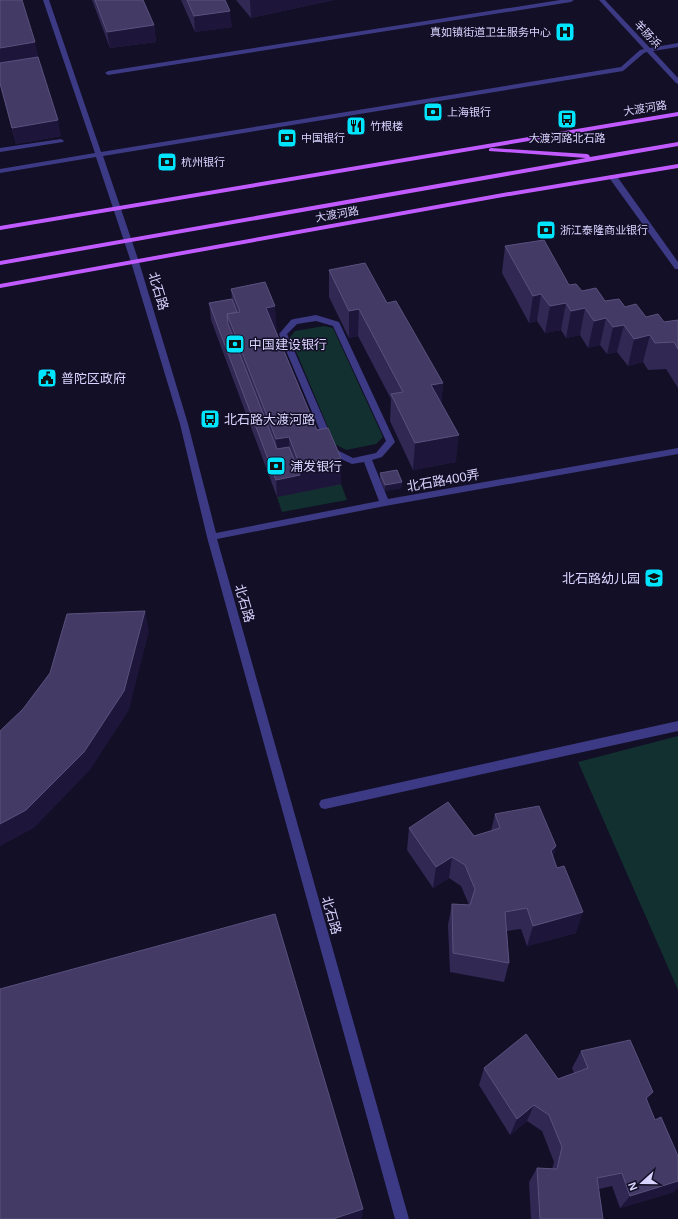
<svg xmlns="http://www.w3.org/2000/svg" width="678" height="1219" font-family="Arial,'Noto Sans SC',sans-serif">
<style>
.green{fill:#12302f}
.lines{fill:none;stroke-linecap:round;stroke-linejoin:round}
.minor{fill:#3d3a85;fill-rule:evenodd}
.major{fill:#c25bff;fill-rule:evenodd}
.wall{fill:#312854}
.shaded-wall{fill:#1d163a}
.building{fill:#433a66;stroke:#5a527e}
.labels{text-anchor:middle;stroke-width:3;stroke-linejoin:round;paint-order:stroke}
.far-poi-label{font-size:11px;fill:#d9d4ff;stroke:#130f26;text-anchor:start}
.far-street-label{font-size:11px;fill:#d9d4ff;stroke:#130f26}
.street-label{font-size:13px;fill:#d9d4ff;stroke:#130f26}
.poi-label{font-size:13px;fill:#d9d4ff;stroke:#130f26;text-anchor:start}
</style>
<rect width="100%" height="100%" fill="#130f26"/>
<path class="green" d="M324 326 333 328 383 437 376 444 346 450 335 444 290 337 295 331Z
M341 484 347 500 282 512 277 497Z
M678 736V990L578 762Z"/>
<g class="lines">
<path class="minor" d="M43 0H49L101 152 621 67 640 50 644 49 599 0H605L650 48 678 43V47L653 51 678 78V84L676 83 647 52 644 53 623 71 103 156 139 262 188 424 216 533 379 501 364 462 352 464 330 454 329 452 279 334 291 320 294 319 316 315 339 322 340 324 395 442 382 457 372 460 388 499 678 448V454L385 506 217 539 409 1219H395L207 537 180 424 131 262 96 157 0 173V169L95 153ZM316 321 333 326 386 441 376 453 353 458 337 450 287 334 297 324Z
M560 0H574L571 2 108 75 105 73 108 71Z
M61 139 64 141 63 142 0 152V148Z
M610 175H616L678 262V269H675L610 179Z
M678 721V731L325 809 321 808 319 804 321 800 325 799Z"/>
<path class="major" d="M678 112V116L0 230V226Z
M678 142V146L0 265V261L586 158 489 151V149L491 148 587 154 589 155 590 157Z
M678 164V168L503 197 0 288V284L503 193Z"/>
</g>
<path class="wall" d="M0 0 39 59H38L61 136 16 144 0 85Z
M92 0H143L154 25 156 42 110 48Z
M181 0H225L232 27 195 32Z
M236 0H334L251 18Z
M505 246 569 285 582 291 605 301 625 307 646 317 664 322 678 320V388L666 369 648 370 643 362 628 366 617 352 607 354 600 345 588 348 580 335 566 338 561 330 545 333 537 321 529 323 502 273Z
M329 270 387 303 443 383 441 403 456 462 413 470 390 421 391 399 358 336 349 338 329 297Z
M231 289 277 333 317 430 341 458V484L277 497 211 320 209 303 232 299Z
M380 473 402 482 401 488 385 491 380 479Z
M495 814 556 846 553 857 576 933 527 946 521 929 507 931 509 963 504 982 450 972 448 925 452 904 469 905 461 886 449 878 433 888 407 850 409 828 474 836 491 831Z
M581 1051 647 1100 674 1192 620 1208 612 1186 599 1189 603 1219H531L529 1182 537 1168 552 1169 554 1162 542 1131 527 1121 510 1135 479 1085 484 1068 558 1079 574 1073 572 1068Z"/>
<path class="shaded-wall" d="M250 0H334L251 18Z
M230 11 232 27 195 32 194 16Z
M154 25 156 42 110 48 107 32Z
M35 42 39 59 0 65V48Z
M58 120 61 136 16 144 12 128Z
M541 294 537 321 529 323 533 296Z
M566 303 561 330 545 333 550 306Z
M275 306 277 333 266 308Z
M585 308 580 335 566 338 571 311Z
M359 309 358 336 349 338V311Z
M606 318 600 345 588 348 594 321Z
M624 325 617 352 607 354 613 327Z
M650 335 643 362 628 366 634 339Z
M443 383 441 409 431 385Z
M459 435 456 462 413 470 415 443Z
M289 437 290 464 278 466 276 439Z
M341 458V484L277 497 276 480 300 475V466Z
M402 482 401 488 385 491V485Z
M145 611 149 631 129 710 90 770 34 828 0 846V824Z
M556 846 550 868 551 851Z
M452 857 449 878 433 888 436 867Z
M583 912 576 933 527 946 533 926Z
M653 1092 642 1108 646 1098Z
M534 1105 527 1121 510 1135 517 1119Z
M678 1181V1188L674 1192 620 1208 630 1196Z
M363 1209 362 1219H333Z"/>
<path class="building" d="M0 0H22L35 42 0 48Z
M95 0H143L154 25 107 32Z
M187 0H225L230 11 194 16Z
M38 57 58 120 12 128 0 83V63Z
M544 240 569 285 576 284 582 291 596 288 605 301 619 299 625 307 636 304 646 317 658 314 664 322 678 320V349L674 342 655 343 650 335 634 339 624 325 613 327 606 318 594 321 585 308 571 311 566 303 550 306 541 294 533 296 505 246Z
M365 263 387 303 396 301 443 383 431 385 459 435 415 443 391 394 403 392 359 309 349 311 329 270Z
M265 282 275 306 266 308 317 430 328 428 341 458 300 466 289 437 276 439 227 314 240 312 231 289Z
M232 299 237 312 227 314 228 324 277 449 289 447 300 475 276 480 209 303Z
M397 470 402 482 385 485 380 473Z
M145 611 124 691 84 752 26 810 0 824V731L23 709 50 673 67 614Z
M448 802 474 836 500 828 495 814 539 806 556 846 551 851 557 868 564 866 583 912 533 926 527 908 505 912 509 963 453 953 452 904 470 905 475 889 465 865 452 857 436 867 409 828Z
M275 914 363 1209 333 1219H0V989Z
M526 1034 558 1079 588 1068 581 1051 630 1040 653 1092 646 1098 655 1120 661 1117 678 1156V1181L630 1196 622 1173 597 1178 603 1219H540L537 1168 557 1169 562 1147 549 1115 534 1105 517 1119 484 1068Z"/>
<defs>
<g id="hospital-square" transform="scale(1)"><rect x="-9" y="-9" width="18" height="18" rx="4" fill="#00e5ff" stroke="#130f26"/><path d="M-5-5h3v3.5h4V-5h3V5h-3V1.5h-4V5h-3Z" fill="#111"/></g>
<g id="bank-square" transform="scale(1)"><rect x="-9" y="-9" width="18" height="18" rx="4" fill="#00e5ff" stroke="#130f26"/><path d="M-6-4H6V4H-6ZM0-2.3a2.3 2.3 0 1 0 0 4.6a2.3 2.3 0 1 0 0-4.6Z" fill="#111"/></g>
<g id="bus-square" transform="scale(1)"><rect x="-9" y="-9" width="18" height="18" rx="4" fill="#00e5ff" stroke="#130f26"/><path d="M-5-6H5V4H4V6H2V4H-2V6H-4V4H-5ZM-3.5-4V0h7V-4ZM-3.5 1.2v1.5H-2V1.2ZM2 1.2v1.5H3.5V1.2Z" fill="#111"/></g>
<g id="restaurant-square" transform="scale(1)"><rect x="-9" y="-9" width="18" height="18" rx="4" fill="#00e5ff" stroke="#130f26"/><path d="M-5-6h1v4h1v-4h1v4h1v-4h1v5L-1.5 .5V6h-2V.5L-5-1ZM5-6V6H3V1.5H1.5Q1.5-4 5-6Z" fill="#111"/></g>
<g id="civic-square" transform="scale(1)"><rect x="-9" y="-9" width="18" height="18" rx="4" fill="#00e5ff" stroke="#130f26"/><path d="M-.6-6.5H3V-4.5H.6V-3L4-1V1h2V6H-6V1h2V-1L-.6-3ZM-1.2 2.5V6h2.4V2.5Z" fill="#111"/></g>
<g id="school-square" transform="scale(1)"><rect x="-9" y="-9" width="18" height="18" rx="4" fill="#00e5ff" stroke="#130f26"/><path d="M0-5L7-2L0 1L-7-2ZM-4 1L0 2.5L4 1V4Q0 6-4 4Z" fill="#111"/></g>
</defs>
<g fill-rule="evenodd">
<use href="#hospital-square" x="565" y="32"/>
<use href="#bank-square" x="433" y="112"/>
<use href="#bus-square" x="567" y="119"/>
<use href="#restaurant-square" x="356" y="126"/>
<use href="#bank-square" x="287" y="138"/>
<use href="#bank-square" x="167" y="162"/>
<use href="#bank-square" x="546" y="230"/>
<use href="#bank-square" x="235" y="344"/>
<use href="#civic-square" x="47" y="378"/>
<use href="#bus-square" x="210" y="419"/>
<use href="#bank-square" x="276" y="466"/>
<use href="#school-square" x="654" y="578"/>
</g>
<g class="labels">
<g class="far-poi-label">
<text x="551" y="36" text-anchor="end">真如镇街道卫生服务中心</text>
<text x="447" y="116">上海银行</text>
<text x="370" y="130">竹根楼</text>
<text x="301" y="142">中国银行</text>
<text x="567" y="142" text-anchor="middle">大渡河路北石路</text>
<text x="181" y="166">杭州银行</text>
<text x="560" y="234">浙江泰隆商业银行</text>
</g>
<g class="far-street-label">
<text transform="translate(648 34) rotate(47)" y="4">羊肠浜</text>
<text transform="translate(645 108) rotate(-9)" y="4">大渡河路</text>
<text transform="translate(337 214) rotate(-10)" y="4">大渡河路</text>
</g>
<g class="street-label">
<text transform="translate(159 291) rotate(73)" y="5">北石路</text>
<text transform="translate(443 480) rotate(-10)" y="5">北石路400弄</text>
<text transform="translate(245 603) rotate(74)" y="5">北石路</text>
<text transform="translate(332 915) rotate(74)" y="5">北石路</text>
</g>
<g class="poi-label">
<text x="249" y="349">中国建设银行</text>
<text x="61" y="383">普陀区政府</text>
<text x="224" y="424">北石路大渡河路</text>
<text x="290" y="471">浦发银行</text>
<text x="640" y="583" text-anchor="end">北石路幼儿园</text>
</g>
</g>
<g transform="translate(642 1183) rotate(249)" stroke="#130f26" stroke-width="3" paint-order="stroke">
<path d="M0-3L7 15L0 10L-7 15Z" fill="#d9d4ff"/>
<text y="-6" font-size="11" font-weight="bold" text-anchor="middle" fill="#d9d4ff">N</text>
</g>
</svg>
